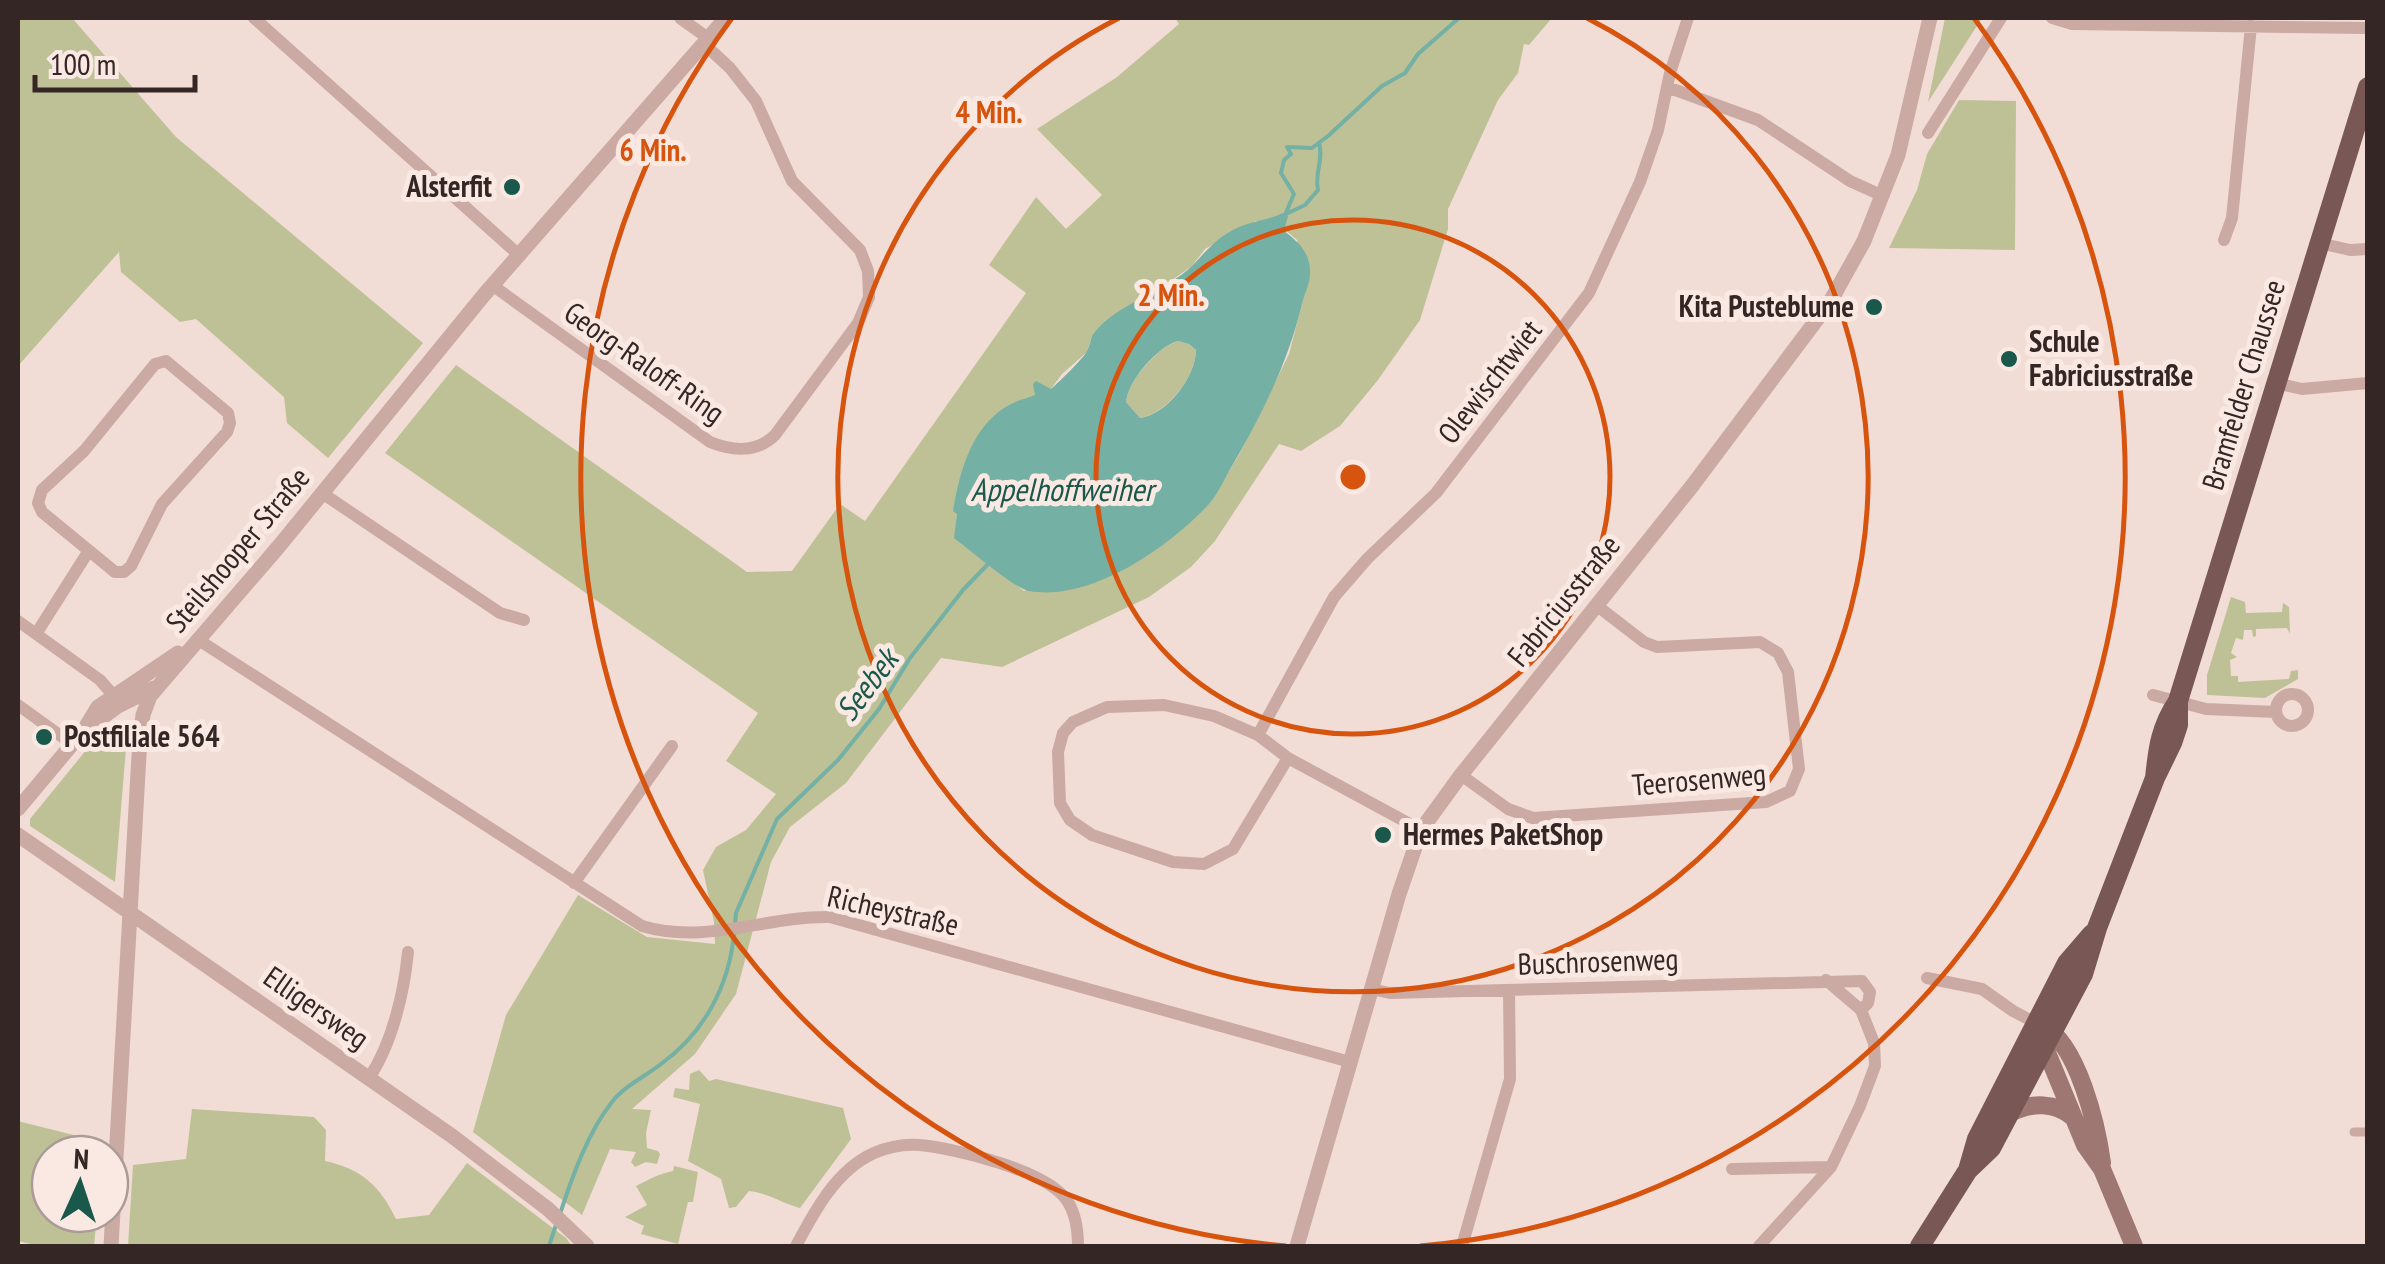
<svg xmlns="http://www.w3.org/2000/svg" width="2385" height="1264" font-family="'PT Sans Narrow',sans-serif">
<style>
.green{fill:#bec196;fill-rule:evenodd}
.water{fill:#74b0a3;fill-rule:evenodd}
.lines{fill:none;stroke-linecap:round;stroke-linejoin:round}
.stream{stroke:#74b0a3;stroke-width:4}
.pedestrian{stroke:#caaaa2;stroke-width:9}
.minor{stroke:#caaaa2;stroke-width:12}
.tertiary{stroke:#caaaa2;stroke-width:15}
.secondary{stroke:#9e7773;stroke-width:18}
.primary{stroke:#785755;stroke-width:20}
.ring{fill:none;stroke:#d6540e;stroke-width:5}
.poi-dot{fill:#19584b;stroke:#fae9e3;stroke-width:4}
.labels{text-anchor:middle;stroke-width:10;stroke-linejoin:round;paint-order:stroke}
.poi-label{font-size:30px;font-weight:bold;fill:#342625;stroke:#fae9e3;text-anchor:start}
.street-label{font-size:30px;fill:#342625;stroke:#fae9e3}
.water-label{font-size:32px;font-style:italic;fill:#19584b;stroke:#fae9e3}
.centre{fill:#d6540e;stroke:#fae9e3;stroke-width:5}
.ring-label{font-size:30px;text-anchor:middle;font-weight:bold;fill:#d6540e;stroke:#fae9e3;stroke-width:10;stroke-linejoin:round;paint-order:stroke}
</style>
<rect width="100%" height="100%" fill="#f2ddd6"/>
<path class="green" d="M18 18H72L176 137 423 343 328 458 287 423 284 397 196 319 180 322 121 272 119 252 18 366Z
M1175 18H1552L1529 45 1524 44 1518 73 1498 100 1448 209V229L1420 320 1378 380 1340 426 1301 451 1279 444 1215 541 1191 567 1149 597 1002 667 941 658 846 783 790 827 771 862 736 994 695 1054 632 1109 651 1110 646 1133 647 1148 658 1151 660 1154 657 1164 646 1162 635 1167 631 1162 636 1152 610 1149 582 1215 473 1132 506 1015 578 895 647 937 715 944 714 922 703 870 716 847 746 830 776 794 726 761 758 713 385 453 456 365 747 572 792 571 840 504 865 521 1026 293 989 265 1036 197 1066 229 1102 195 1037 129 1117 77 1179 24ZM1256 221 1283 228 1297 240 1302 304 1289 354 1240 453 1210 502 1024 591 955 538 957 514 1022 401 1036 395 1037 382 1049 391 1051 389 1062 374 1087 352 1092 336 1192 266 1205 249Z
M1945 18H1982L1928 102Z
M1959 100 2016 101 2015 250 1889 248 1917 190 1927 154Z
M1178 341 1189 344 1196 350C1196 376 1167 414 1140 418L1126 402C1128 381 1158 347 1178 341Z
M2231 597 2245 602 2246 613 2282 612 2283 603 2289 607 2290 634 2287 628 2256 629V636L2253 637 2252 630H2244L2243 640 2236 638 2231 653 2237 657 2230 660 2231 676H2238V682L2289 679 2291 671 2298 670V679L2265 698 2207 695V675Z
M114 722 127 736 115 882 30 826V819L100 733Z
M699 1070 709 1081 716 1079 843 1108 851 1139 800 1208C782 1203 768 1193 749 1191L736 1207 729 1208 721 1179 688 1161 700 1104 673 1097 675 1088 689 1090 690 1074Z
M192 1109 314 1117 326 1130 325 1161C362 1169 380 1186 396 1219L429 1215 467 1163 566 1238 572 1246H128L133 1165 186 1159Z
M18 1121 101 1142V1154H50V1214H97L94 1246H39L18 1241Z
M674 1166 698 1172 693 1202H688L678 1244 641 1234 644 1226 625 1217 647 1205 636 1186C650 1179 658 1174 673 1171Z"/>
<path class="water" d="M1283 213 1288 216 1284 231C1299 242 1311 254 1310 274 1310 284 1304 294 1302 304 1288 363 1260 419 1229 471 1223 482 1217 495 1209 504 1169 547 1091 602 1029 591 1015 589 969 549 954 538L957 514 953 511C960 470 972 423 1013 403 1019 400 1028 398 1035 395L1033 384 1036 381 1051 389C1059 382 1083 359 1087 351 1089 348 1091 339 1092 336 1115 303 1165 293 1193 265 1206 251 1216 239 1233 230 1250 221 1266 221 1283 213ZM1178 341 1189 344 1196 350C1196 376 1167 415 1140 418L1126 402C1128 381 1158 346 1178 341Z"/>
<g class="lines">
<path class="stream" d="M1286 214 1305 205 1318 190C1314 173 1324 161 1319 143
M1285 215 1294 194 1281 173 1284 160 1291 154 1287 147 1312 148 1328 136 1382 86 1405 73 1418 54 1459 18
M735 924 736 913 777 819 838 760 879 709 910 658 963 590 991 561
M560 1214C572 1177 588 1132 612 1102 624 1086 646 1076 661 1064 704 1033 729 986 734 934
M549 1246 557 1222"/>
<path class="pedestrian" d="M2354 1132H2368"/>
<path class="minor" d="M254 18 518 254
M680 18 708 38
M2052 18 2072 24 2368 28
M1667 87 1758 120 1850 181 1883 196
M1928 133 2001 18
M2224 240 2232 218 2251 26
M2319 243 2350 250 2368 249
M492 285 710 442C732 451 757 453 775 435L858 323 869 297 868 271 860 250 792 181 756 101 730 68 703 43
M166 361 228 413 230 423 227 432 162 504 131 566 124 572H115L42 512 38 503 42 490 84 451 155 364Z
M2276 383 2302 389 2368 383
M322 493 500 613 524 620
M18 621 100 680 113 695
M36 634 88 552
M197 639 642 926C706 945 765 916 830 917L1350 1062
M2276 710a16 16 0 1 1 32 0a16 16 0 1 1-32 0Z
M2153 695 2206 709 2276 712
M18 705 72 744
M1258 735 1334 597 1367 559 1436 493 1589 293 1640 182 1658 130 1670 73 1688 18
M1288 758 1233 849 1204 864 1173 862 1092 835 1070 820 1060 803 1058 752 1063 733 1073 722 1107 707 1164 705 1214 716 1258 735 1288 758 1421 830
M1461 775 1508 809 1533 818 1766 802 1790 791 1799 769 1788 672 1778 653 1760 642 1657 647 1644 642 1596 605
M574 883 672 746
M1927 978 1982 989 2013 1011 2036 1023
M1826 980 1861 1010
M1371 989 1390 993 1862 981 1870 992 1868 1003 1861 1010 1874 1043 1875 1066 1860 1106 1831 1167 1759 1246
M369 1078C392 1044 404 993 408 952
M1732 1169 1831 1167
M796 1246C814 1212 836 1170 874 1153 888 1147 904 1144 919 1145 955 1148 1049 1171 1068 1202 1076 1215 1078 1232 1078 1246
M1462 1246 1510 1079 1509 990"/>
<path class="tertiary" d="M96 722 118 706 154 688
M18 809 84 730 98 707 178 653
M18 835 452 1136 548 1209 587 1246
M111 1246 140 738 143 715 150 696 280 545 483 296 726 18
M1297 1246 1399 894 1421 830 1461 775 1692 486 1830 302 1864 241 1898 155 1930 18"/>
<path class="secondary" d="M2043 1026C2078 1044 2097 1126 2102 1163
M2041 1038 2085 1145 2102 1169 2134 1246
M2010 1113C2031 1102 2056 1102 2074 1118"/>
<path class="primary" d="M2155 778C2158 748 2161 726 2178 701L2368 87
M1968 1170 1991 1148 2083 974 2097 928 2155 778 2172 743 2178 725V701
M1920 1246 1968 1170 1977 1139 2067 963 2092 934"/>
</g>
<g class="ring">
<circle cx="1353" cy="477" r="257"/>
<path d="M1587 18A515 515 0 1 1 1119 18"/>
<path d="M1286 1246A772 772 0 0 1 732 18M1974 18A772 772 0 0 1 1420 1246"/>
</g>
<g class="poi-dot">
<circle cx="512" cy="187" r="10"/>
<circle cx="1874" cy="307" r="10"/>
<circle cx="2009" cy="359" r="10"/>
<circle cx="44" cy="737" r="10"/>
<circle cx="1383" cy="835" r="10"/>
</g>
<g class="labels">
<g class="poi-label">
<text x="492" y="197" text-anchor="end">Alsterfit</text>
<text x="1854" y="317" text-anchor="end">Kita Pusteblume</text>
<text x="2029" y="352">Schule<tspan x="2029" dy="34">Fabriciusstraße</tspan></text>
<text x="64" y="747">Postfiliale 564</text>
<text x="1403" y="845">Hermes PaketShop</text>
</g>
<g class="street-label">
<text transform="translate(644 363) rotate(35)" y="10">Georg-Raloff-Ring</text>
<text transform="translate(1490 382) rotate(-52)" y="10">Olewischtwiet</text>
<text transform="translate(2244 385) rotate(-73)" y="10">Bramfelder Chaussee</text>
<text transform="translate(238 550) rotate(-50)" y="10">Steilshooper Straße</text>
<text transform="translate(1564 601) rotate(-51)" y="10">Fabriciusstraße</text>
<text transform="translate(1699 780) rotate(-5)" y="10">Teerosenweg</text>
<text transform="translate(893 911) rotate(13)" y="10">Richeystraße</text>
<text transform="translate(1598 962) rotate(-2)" y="10">Buschrosenweg</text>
<text transform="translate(316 1008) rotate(35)" y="10">Elligersweg</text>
</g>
<g class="water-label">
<text x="1062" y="501">Appelhoffweiher</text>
<text transform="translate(867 685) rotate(-53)" y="11">Seebek</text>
</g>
</g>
<circle cx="1353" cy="477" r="15" class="centre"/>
<g class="ring-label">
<text x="989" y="123">4 Min.</text>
<text x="653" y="161">6 Min.</text>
<text x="1171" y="306">2 Min.</text>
</g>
<rect width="2385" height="1264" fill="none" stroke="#342625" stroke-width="40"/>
<g transform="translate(80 1184) rotate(3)"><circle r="48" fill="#fae9e3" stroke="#ab9b97" stroke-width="2.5"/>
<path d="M0-8L18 38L0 25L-18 38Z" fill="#19584b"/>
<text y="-15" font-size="28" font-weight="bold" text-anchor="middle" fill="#342625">N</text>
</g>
<path d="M35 75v15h160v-15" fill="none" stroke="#342625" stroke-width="5"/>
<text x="50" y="75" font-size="30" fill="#342625" stroke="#fae9e3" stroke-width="8" paint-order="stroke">100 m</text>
</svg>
